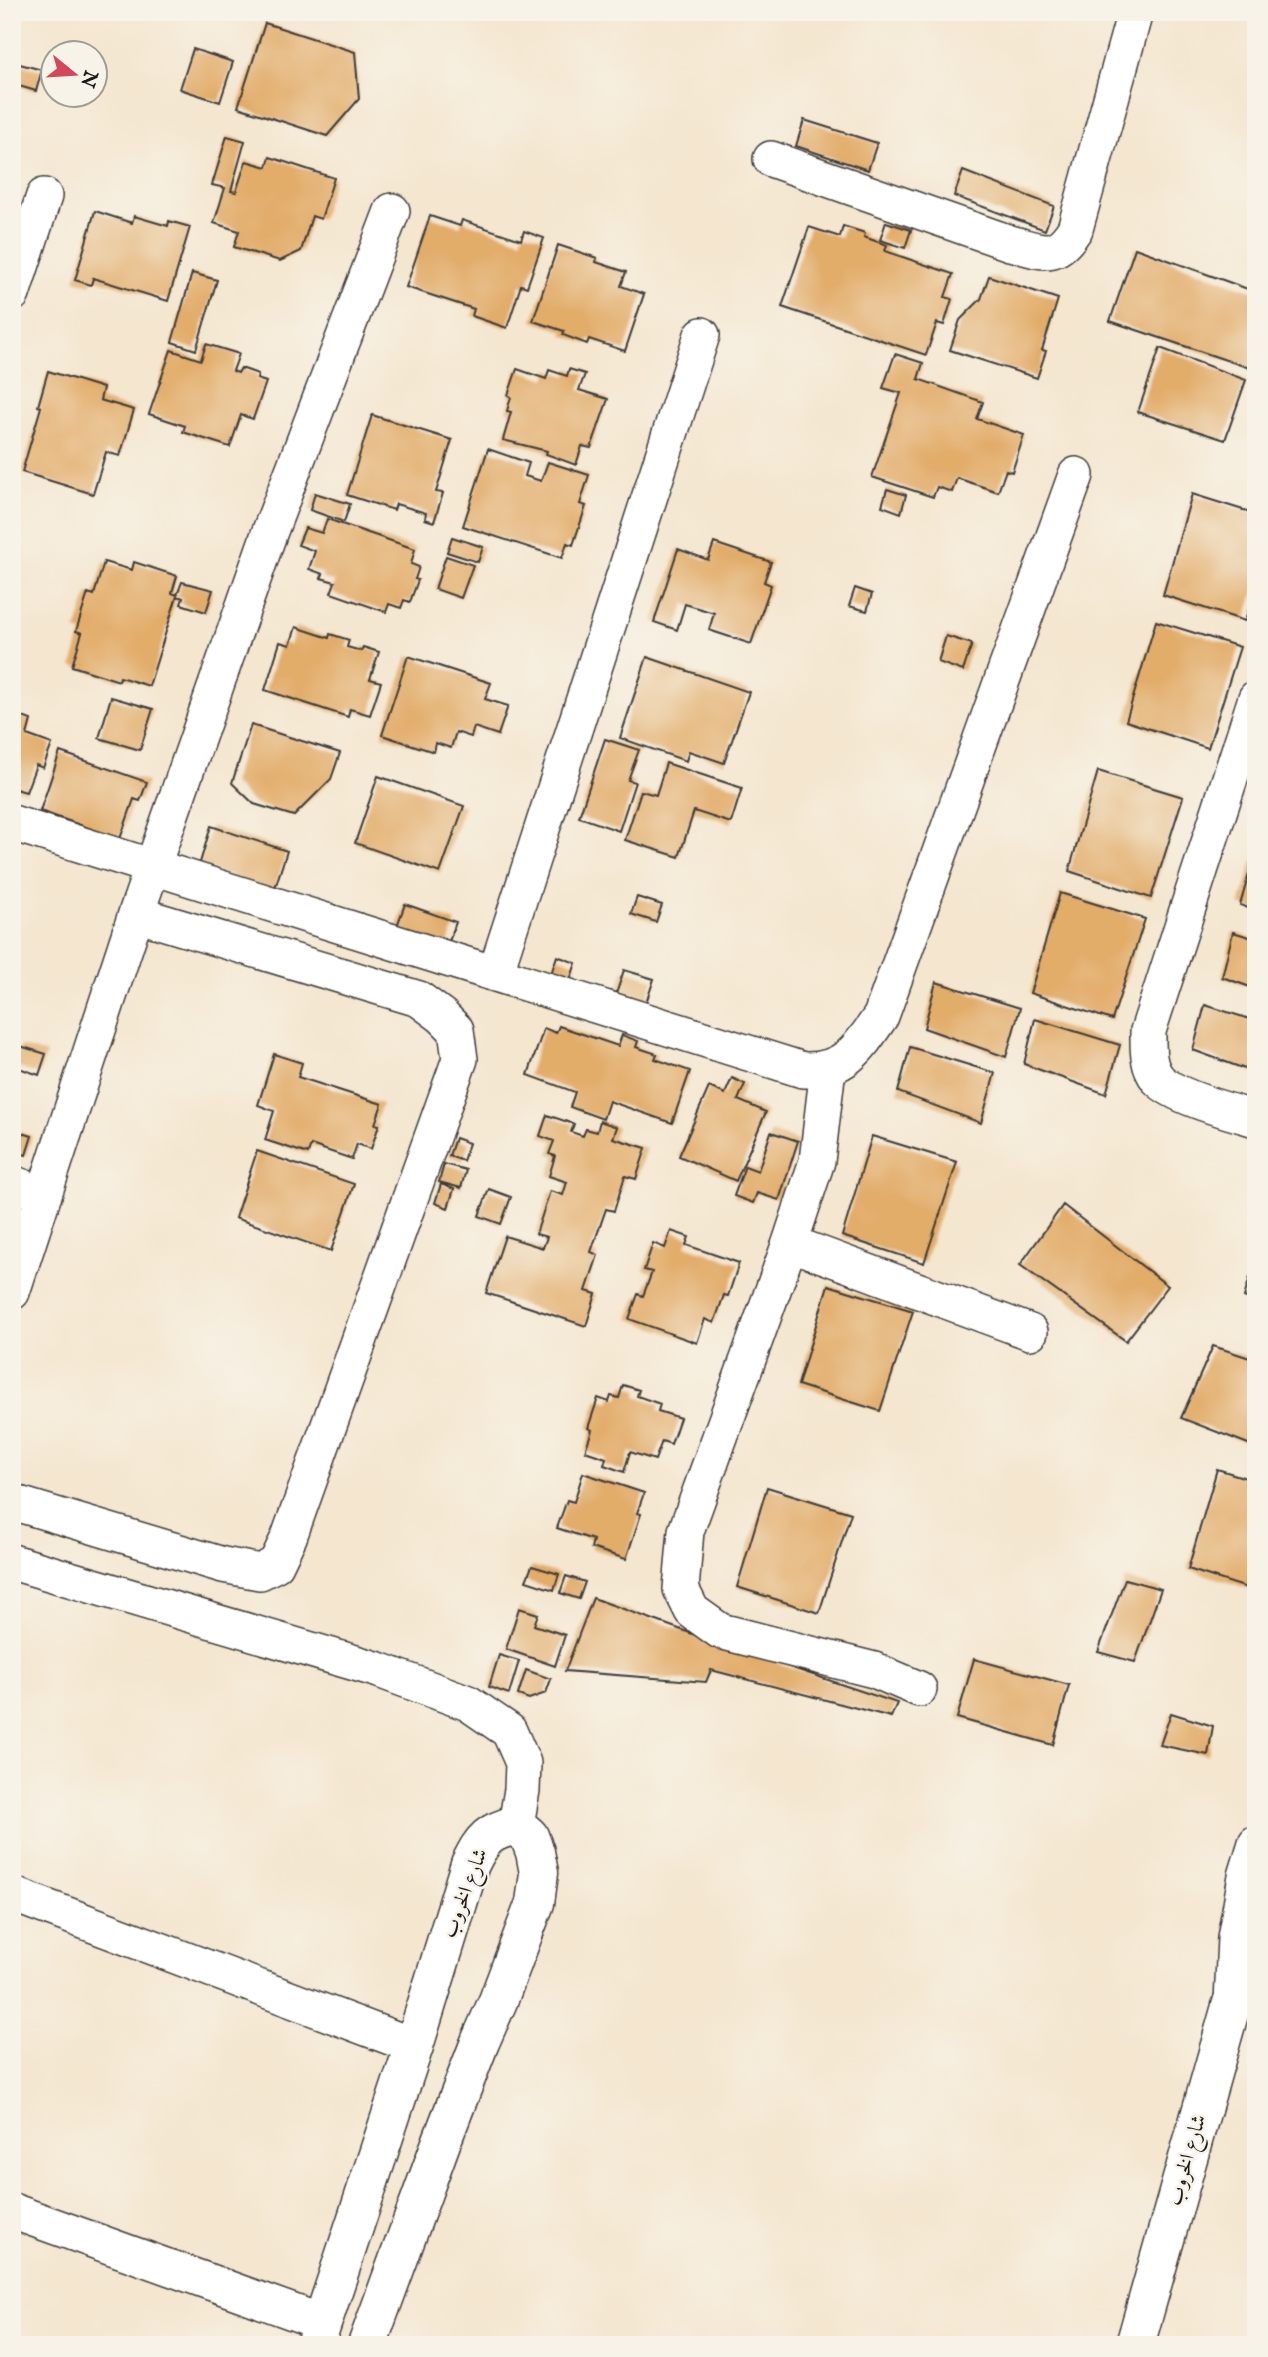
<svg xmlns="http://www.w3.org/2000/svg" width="1268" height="2357" font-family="'IM FELL English',Amiri,serif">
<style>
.building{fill:#e2ac69}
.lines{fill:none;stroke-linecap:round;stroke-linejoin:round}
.street-casing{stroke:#3c3a37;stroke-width:38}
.secondary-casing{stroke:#3c3a37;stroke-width:41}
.street{stroke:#fff;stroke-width:35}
.secondary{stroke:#fff;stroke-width:38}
.labels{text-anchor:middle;stroke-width:5;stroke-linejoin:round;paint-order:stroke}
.street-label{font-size:21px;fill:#1c1c1c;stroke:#f7f3e8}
</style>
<rect width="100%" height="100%" fill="#f7f3e8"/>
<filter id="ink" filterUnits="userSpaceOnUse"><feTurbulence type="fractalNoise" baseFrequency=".0143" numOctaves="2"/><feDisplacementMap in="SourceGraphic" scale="14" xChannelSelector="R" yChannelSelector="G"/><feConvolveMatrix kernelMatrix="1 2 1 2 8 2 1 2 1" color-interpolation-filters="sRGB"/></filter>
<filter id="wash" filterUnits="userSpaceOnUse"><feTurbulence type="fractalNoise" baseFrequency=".00686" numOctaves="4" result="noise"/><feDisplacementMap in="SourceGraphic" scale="28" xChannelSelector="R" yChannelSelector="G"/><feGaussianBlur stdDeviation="1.57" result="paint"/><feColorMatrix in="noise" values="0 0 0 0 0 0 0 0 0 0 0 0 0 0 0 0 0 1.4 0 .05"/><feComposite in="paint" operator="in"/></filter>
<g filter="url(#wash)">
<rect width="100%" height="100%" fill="#f4e6cf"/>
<g id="blocks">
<path class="building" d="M265 23 355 52 359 99 327 136 238 107Z
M193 49 233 62 220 102 180 89Z
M16 63 42 70 36 91 12 84Z
M804 120 877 143 868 170 796 146Z
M227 136 245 141 231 191 236 192 246 161 267 167 270 157 334 178 321 219 312 216 301 251 280 261 234 247 239 231 214 223 225 188 212 185Z
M963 171 1054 206 1045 230 954 196Z
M95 211 132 223 134 216 168 226 169 221 190 227 168 301 93 278 91 285 75 280Z
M430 216 460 226 462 220 521 240 524 231 544 238 527 287 521 285 507 328 472 316 474 309 406 287Z
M886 222 911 230 905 248 880 240Z
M843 226 865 233 864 237 887 245 885 251 953 274 945 297 952 299 944 325 937 323 926 355 782 307 809 227 840 237Z
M558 245 597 258 596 262 626 272 621 286 644 294 625 351 589 339 587 344 563 335 564 331 533 321Z
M1135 248 1256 292V370L1110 321Z
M192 273 217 280 196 350 172 342Z
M989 276 1058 299 1042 350 1046 351 1037 378 950 350 960 320 981 299Z
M206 344 239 354 233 371 238 373 241 368 258 374 257 379 266 382 253 419 241 415 230 447 183 432 185 426 149 414 171 350 201 360Z
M1160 348 1246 380 1225 440 1138 412Z
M895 354 923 363 918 379 983 402 977 419 1024 435 1012 472 1006 470 998 492 957 478 952 492 937 487 933 497 872 477 901 393 883 388Z
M517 369 546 379 549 370 567 376 569 369 585 374 579 390 608 399 591 448 582 446 576 465 546 454 547 451 503 440 511 412 507 411 511 397 508 395Z
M48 371 103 388 100 400 134 410 120 456 106 452 93 494 22 472 41 407 38 406Z
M372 415 452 440 436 492 443 493 434 522 425 519 426 513 396 504 394 510 347 495Z
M488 449 529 463 525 476 541 481 548 462 589 475 580 504 586 506 573 545 567 543 562 558 463 526Z
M887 489 906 495 901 513 882 506Z
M315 493 350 504 344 522 310 510Z
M1192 494 1256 514V588L1245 621 1163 595Z
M327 519 415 549 411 564 419 567 415 579 418 580 410 602 404 600 401 608 389 604 386 612 331 593 335 582 321 578 323 574 309 569 315 551 298 545 305 528 322 533Z
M452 537 483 547 478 562 447 552Z
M714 543 771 562 764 582 771 585 751 644 709 630 714 613 685 604 677 630 654 622 678 549 708 560Z
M446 556 473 565 461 598 435 589Z
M104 562 132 570 134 562 177 576 172 593 177 595 182 582 213 590 206 612 181 604 183 598 177 596 149 686 120 677 119 681 72 666 82 633 76 631 88 593 94 595Z
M855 588 872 594 867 611 849 606Z
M1156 621 1240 647 1208 748 1126 721Z
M296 627 329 638 330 634 349 640 347 647 361 651 363 647 379 652 370 679 381 682 370 715 350 709 348 717 265 690 280 642 290 645Z
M946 636 972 644 963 671 938 662Z
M408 656 491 683 485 699 508 706 498 735 474 727 471 737 456 732 451 748 436 743 434 752 382 735Z
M647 657 749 692 724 763 689 751 686 761 620 738Z
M111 697 153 709 140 750 99 738Z
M12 713 31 720 27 735 52 744 43 768 36 765 26 792 12 788Z
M251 725 340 753 331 779 294 816 254 804 232 783Z
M605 739 639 750 628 780 635 782 619 831 579 817Z
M60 752 147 782 140 801 134 799 120 839 40 811Z
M666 763 742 788 731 823 694 811 679 857 625 840 641 791 656 795Z
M1098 771 1183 797 1151 898 1069 871Z
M378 776 464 806 440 873 355 843Z
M211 826 287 851 274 891 199 866Z
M1253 860 1256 861V911L1240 905Z
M1060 893 1145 919 1112 1020 1030 993Z
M637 897 662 905 656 922 631 914Z
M405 904 456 922 447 947 396 929Z
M1233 932 1256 939V989L1222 977Z
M557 956 576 963 569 983 550 977Z
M624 970 654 979 644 1009 614 1000Z
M936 982 1020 1008 1006 1057 924 1028Z
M1205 1005 1256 1021V1073L1193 1050Z
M1035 1019 1120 1045 1106 1094 1024 1064Z
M559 1026 618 1046 622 1035 638 1041 636 1047 657 1054 655 1059 690 1071 672 1123 609 1101 603 1119 570 1107 575 1092 528 1075 544 1028 556 1033Z
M20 1046 46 1054 39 1075 13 1066Z
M910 1047 995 1073 981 1123 898 1092Z
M274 1054 302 1063 298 1077 382 1104 375 1124 379 1125 371 1149 357 1144 352 1159 311 1145 308 1154 265 1140 274 1111 258 1105Z
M732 1078 745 1084 738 1100 766 1112 736 1181 679 1156 709 1087 725 1094Z
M547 1115 574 1124 571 1132 583 1136 586 1129 597 1132 600 1121 617 1127 613 1138 646 1148 636 1179 625 1176 614 1211 606 1209 591 1252 598 1255 586 1291 596 1294 586 1326 486 1293 505 1236 543 1248 547 1237 536 1234 550 1191 563 1195 567 1182 549 1176 555 1156 549 1154 554 1141 540 1136Z
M16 1131 32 1136 26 1155 12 1151Z
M771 1132 798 1141 779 1200 757 1193 753 1203 734 1196 745 1166 758 1171Z
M872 1136 957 1162 924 1263 842 1236Z
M455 1138 469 1143 463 1161 449 1156Z
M257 1151 354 1184 331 1251 235 1218Z
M444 1164 466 1170 461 1188 439 1182Z
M441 1184 454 1189 448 1208 435 1203Z
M489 1189 511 1197 501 1224 479 1216Z
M1063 1205 1168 1286 1126 1341 1020 1265Z
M671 1231 689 1237 686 1245 739 1263 728 1296 724 1295 714 1323 705 1319 697 1343 629 1319 638 1294 643 1296 652 1272 644 1270 653 1243 665 1248Z
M1255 1261H1256V1301L1244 1297Z
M828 1285 913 1311 880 1411 798 1385Z
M1213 1346 1256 1360V1447L1181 1418Z
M623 1385 639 1390 637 1396 660 1404 658 1411 680 1418 671 1444 662 1441 655 1460 630 1452 624 1472 604 1465 606 1458 585 1451 592 1430 588 1428 598 1398 609 1402 611 1396 619 1398Z
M1217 1469 1256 1481V1591L1188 1569Z
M583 1473 644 1493 637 1513 641 1514 626 1559 591 1548 593 1540 557 1528 567 1500 574 1502Z
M767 1487 851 1513 819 1613 737 1587Z
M532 1566 559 1574 554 1590 526 1581Z
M566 1576 585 1582 579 1599 560 1593Z
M1125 1579 1161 1589 1135 1662 1098 1652Z
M593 1598 715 1642 897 1703 891 1717 711 1670 706 1682 565 1671Z
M519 1608 538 1614 534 1625 565 1635 555 1666 506 1649Z
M499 1655 519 1661 509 1694 489 1687Z
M974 1659 1069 1685 1053 1745 957 1718Z
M526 1670 551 1679 546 1693 529 1699 518 1695Z
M1171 1713 1213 1726 1208 1755 1160 1745Z"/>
</g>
</g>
<g filter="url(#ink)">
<use href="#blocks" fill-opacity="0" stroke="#3c3a37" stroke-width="2"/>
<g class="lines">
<g class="street-casing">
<path id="street" d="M771 159 1010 243C1042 251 1055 261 1075 229L1135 12
M12 294 44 196
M1256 698 1148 1031C1148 1048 1147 1066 1158 1079 1174 1097 1232 1112 1256 1119
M12 823 803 1070C845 1072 860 1047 881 1016L1076 475
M495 974 702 335
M828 1068 817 1161 790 1243 686 1531 681 1589 692 1611 720 1631 874 1670 919 1689
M12 1183 44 1195
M790 1243 1030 1332
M12 1292 136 914 270 531 392 211
M12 1502 223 1565 260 1572 276 1564 289 1537 460 1059 456 1030 442 1016 419 999 136 914
M12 1562 379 1670 468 1703 509 1731 523 1763 522 1790 516 1825
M12 1894 414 2046
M1232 2003 1235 1938 1246 1876 1256 1843
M12 2211 321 2322"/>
</g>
<g class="secondary-casing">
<path id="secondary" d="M315 2345 414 2046 470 1864C483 1838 488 1832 516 1825L529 1836 535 1852 539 1873 535 1903 498 2001 480 2042 441 2143 367 2345
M1135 2345 1232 2003 1256 1988"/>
</g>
<use href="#street" class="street"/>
<use href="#secondary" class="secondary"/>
</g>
</g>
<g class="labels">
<g class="street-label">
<text transform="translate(464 1893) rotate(-69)" y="7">شارع الخروب</text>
<text transform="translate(1186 2160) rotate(-74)" y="7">شارع الخروب</text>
</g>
</g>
<rect width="1268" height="2357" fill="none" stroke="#f7f3e8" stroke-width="42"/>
<g transform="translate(74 74) rotate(108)"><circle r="33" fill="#f7f3e8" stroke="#9f9d96" stroke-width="2"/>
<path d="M0-5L12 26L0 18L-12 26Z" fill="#d1495b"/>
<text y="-10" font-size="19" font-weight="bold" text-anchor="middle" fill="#1c1c1c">N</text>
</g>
</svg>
